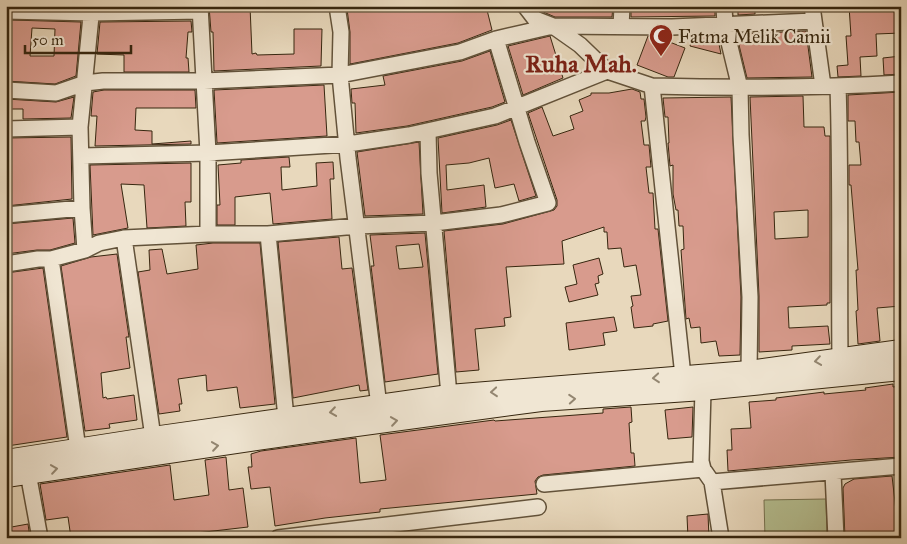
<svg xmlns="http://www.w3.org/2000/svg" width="907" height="544" font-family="'IM FELL Great Primer',serif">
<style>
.green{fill:#b5bf91;stroke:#767250}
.building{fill:#d89b8d;stroke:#36260f;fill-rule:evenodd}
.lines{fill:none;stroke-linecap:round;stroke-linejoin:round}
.minor-casing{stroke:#62523a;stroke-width:18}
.secondary-casing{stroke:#36260f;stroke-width:22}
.minor{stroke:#f0e6d3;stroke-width:15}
.secondary{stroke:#f0e6d3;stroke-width:20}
.oneway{stroke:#938671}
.labels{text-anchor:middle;stroke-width:4.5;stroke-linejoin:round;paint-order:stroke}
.poi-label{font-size:19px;fill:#36260f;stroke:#f0e6d3;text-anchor:start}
.district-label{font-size:24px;font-weight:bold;fill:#7a1f14;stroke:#f0e6d3}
</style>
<rect width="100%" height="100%" fill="#e8d8bc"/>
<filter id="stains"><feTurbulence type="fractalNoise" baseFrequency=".004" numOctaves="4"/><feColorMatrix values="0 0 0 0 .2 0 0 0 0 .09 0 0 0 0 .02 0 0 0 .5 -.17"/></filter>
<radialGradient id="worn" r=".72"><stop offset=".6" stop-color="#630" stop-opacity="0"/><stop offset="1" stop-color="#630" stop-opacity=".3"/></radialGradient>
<path class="green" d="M826 499 827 538H765L764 500Z"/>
<path class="building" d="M209 6H250L252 54 256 53 257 55 294 54V29H322L321 66 214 71 213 32H211Z
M398 6H486L492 30 458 43 350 64V32L347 9Z
M537 6H613L612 17H555L541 11Z
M631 6H715V16L631 17Z
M738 6H755V14L738 15Z
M849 6H901V33L876 34 877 56 860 57 861 76 838 77 837 66 848 65 846 36H851Z
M11 20 81 22 76 76 55 84 6 81V54L9 55ZM32 28 55 29 54 56H30Z
M191 21 192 32H188L186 58H188L189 72H124V55L97 54 100 22Z
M806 31 812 77 747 78 739 45V34Z
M717 34 721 54 690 46 693 36Z
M550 36 563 78 523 95 508 46Z
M648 36H654L685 48 674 77H668L637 65Z
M490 51 505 102 492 107 407 126 356 133 355 103H352L351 89 385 85 383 76 462 61Z
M901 56V74L884 75 883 58Z
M324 85 327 136 217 143 214 90Z
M632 89 640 92 641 99H644L646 117 645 121H641L644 145H649L651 167H646L649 193H653L655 229H658L668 321 653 324V326L634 328 631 307 633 306 631 296 641 295 636 265 624 267 621 248 608 249 607 232H604V227L562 241 564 264 506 267 511 317 504 318 505 326 475 329 479 370 456 372 444 231 503 224 554 210 557 206V200L528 113 542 107 553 136 574 129 570 116 583 111 579 100 591 95V93H609Z
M104 90H195L196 108H136L135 130 152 131V144L191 141V144L95 146 97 116H91L93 92Z
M901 92V306L877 308 880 341 858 344 856 311 858 310 856 270H858L851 185H849V165H861L859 142H856L855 121H848V95Z
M803 96 804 127H824L825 136H830V303H827V305L788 307 789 328 828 326 830 344 792 346V350L759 352V296L750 97ZM808 210V237L775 239 774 212Z
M74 97 71 118 23 119V109H6V99L56 102Z
M731 97 741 297 740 355 719 356 716 341 701 343 700 327 691 328 689 318 686 319 681 250 684 249 683 226H679L678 210H676L673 194V165L670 166 668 143H669L668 117H665L663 98Z
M511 120 536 196 519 201 514 184 495 188 489 158 469 163 446 165 447 190 484 185 486 207 442 213 438 138 497 125Z
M71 137 72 199 6 206V138Z
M419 142 423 214 365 216 357 152Z
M289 157 290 167H281L282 190 317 186 316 163 333 162 334 179H330L332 219 273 224 270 193 235 197V225H217V205H220L218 165 241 163V160Z
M191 163V202H185L186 226 147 228 144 185 121 184 128 228 93 235 90 165Z
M73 218 75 243 50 250H37L6 254V224Z
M425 233 438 374 385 382 371 266H374L370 235ZM419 244 423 267 399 269 396 246Z
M339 237 342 269 352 268 368 390 360 391 359 385 293 398 278 242Z
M213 243H260L275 404 240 408 237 387 207 391 206 375 178 379 182 404H179L180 411 159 414 138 272 150 270 149 250 162 249 167 274 198 269 196 245Z
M117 254 129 337H126L130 368 101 373 103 398 106 397 107 399 134 395 137 420 109 424 110 428 85 431 61 266 91 257Z
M599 258 603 274 598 276 599 283 595 284 598 295 569 302 565 287 577 284 573 265Z
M43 268 67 437 7 446 6 273Z
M614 317 617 331 603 333 605 345 569 350 566 323Z
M893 384V387L901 386V457L851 460 728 471 727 450H732L731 429 751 428 749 402 776 400V398L824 392V394L866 390 865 388Z
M631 407 632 422 629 423 631 453H634L635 466 543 475 538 477 535 481 537 494 380 509V512L325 518 275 526 270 487 251 489 248 467H252L251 454 261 451 356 438 360 483 386 480 380 435 494 420 495 421 603 413V409Z
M693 407 692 437 668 439 665 410Z
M226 457 229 490 243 488 248 527 179 535V538H71L68 517 46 520 40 484 170 465 174 500 209 495 205 460Z
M892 476 896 511 901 510V538H845L843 488 845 484 854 479Z
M708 514 709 538H688L687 516Z
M28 524 30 538H6V528Z"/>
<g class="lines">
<g class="minor-casing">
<path id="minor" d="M337 6 341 32 340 75 348 158 379 406
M525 6 535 19 553 26 580 45 607 71 652 86 683 376
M724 6 725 26 740 88 741 135 750 297 749 371
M812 6 823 86
M6 11 92 13 200 11
M621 27 622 6
M652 86C735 88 818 88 901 83
M838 86C841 177 839 268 840 358
M6 90 56 93 85 83 103 81H204L340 75 460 52 496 39 553 26 672 27 814 21
M6 129 80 127
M428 131 429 173 449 395
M82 156 208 153 348 144 409 135 495 116 607 71
M6 215 82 208
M208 234H268
M124 238 153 437
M85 250 82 208 80 127 92 6
M51 259 78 449
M6 264 38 259H51L85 250 99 243 124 238 208 234V153L200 6
M703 390 701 461 703 469 712 482 721 538
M286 418 268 234 357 226 434 223 501 215 548 203 527 142 496 39
M28 473 40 538
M833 473 836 538
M712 482 901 466
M544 484 703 469
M278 538 538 507"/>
</g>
<g class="secondary-casing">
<path id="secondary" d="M6 460 153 437 449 395 749 371 901 350
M6 477 305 433 541 401 703 390 901 370"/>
</g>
<use href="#minor" class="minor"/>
<use href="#secondary" class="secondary"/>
</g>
<defs><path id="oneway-chevron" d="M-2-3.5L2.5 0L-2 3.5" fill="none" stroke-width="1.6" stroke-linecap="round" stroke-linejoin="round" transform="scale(1.25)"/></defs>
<g class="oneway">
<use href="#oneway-chevron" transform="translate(818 361) rotate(172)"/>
<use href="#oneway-chevron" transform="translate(656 378) rotate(175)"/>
<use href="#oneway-chevron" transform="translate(494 392) rotate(175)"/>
<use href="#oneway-chevron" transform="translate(572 399) rotate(-4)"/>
<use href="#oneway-chevron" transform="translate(333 412) rotate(172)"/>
<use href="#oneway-chevron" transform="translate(394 421) rotate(-8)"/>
<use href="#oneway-chevron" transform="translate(215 446) rotate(-8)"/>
<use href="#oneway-chevron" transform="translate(54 469) rotate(-8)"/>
</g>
<defs>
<g id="mosque-pin" transform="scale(1.25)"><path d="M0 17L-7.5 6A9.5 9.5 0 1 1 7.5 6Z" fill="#8f2418" stroke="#f0e6d3"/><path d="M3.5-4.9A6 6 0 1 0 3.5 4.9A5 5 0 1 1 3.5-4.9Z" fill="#fff"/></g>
</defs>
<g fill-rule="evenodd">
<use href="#mosque-pin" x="661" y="36"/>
</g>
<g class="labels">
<g class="poi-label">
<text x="678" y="43">Fatma Melik Camii</text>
</g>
<g class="district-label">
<text x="581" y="72">Ruha Mah.</text>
</g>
</g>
<rect width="907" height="544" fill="none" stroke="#e8d8bc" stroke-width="25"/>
<rect x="8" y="8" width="892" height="529" fill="none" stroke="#36260f" stroke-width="2.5"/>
<rect x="12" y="12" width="882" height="519" fill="none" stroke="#36260f"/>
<path d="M25 45v8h106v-8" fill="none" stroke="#36260f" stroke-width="2.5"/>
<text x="32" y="45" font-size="15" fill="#36260f" stroke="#f0e6d3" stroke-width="4" paint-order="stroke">50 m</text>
<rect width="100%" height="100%" filter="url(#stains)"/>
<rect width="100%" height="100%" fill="url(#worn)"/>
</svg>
